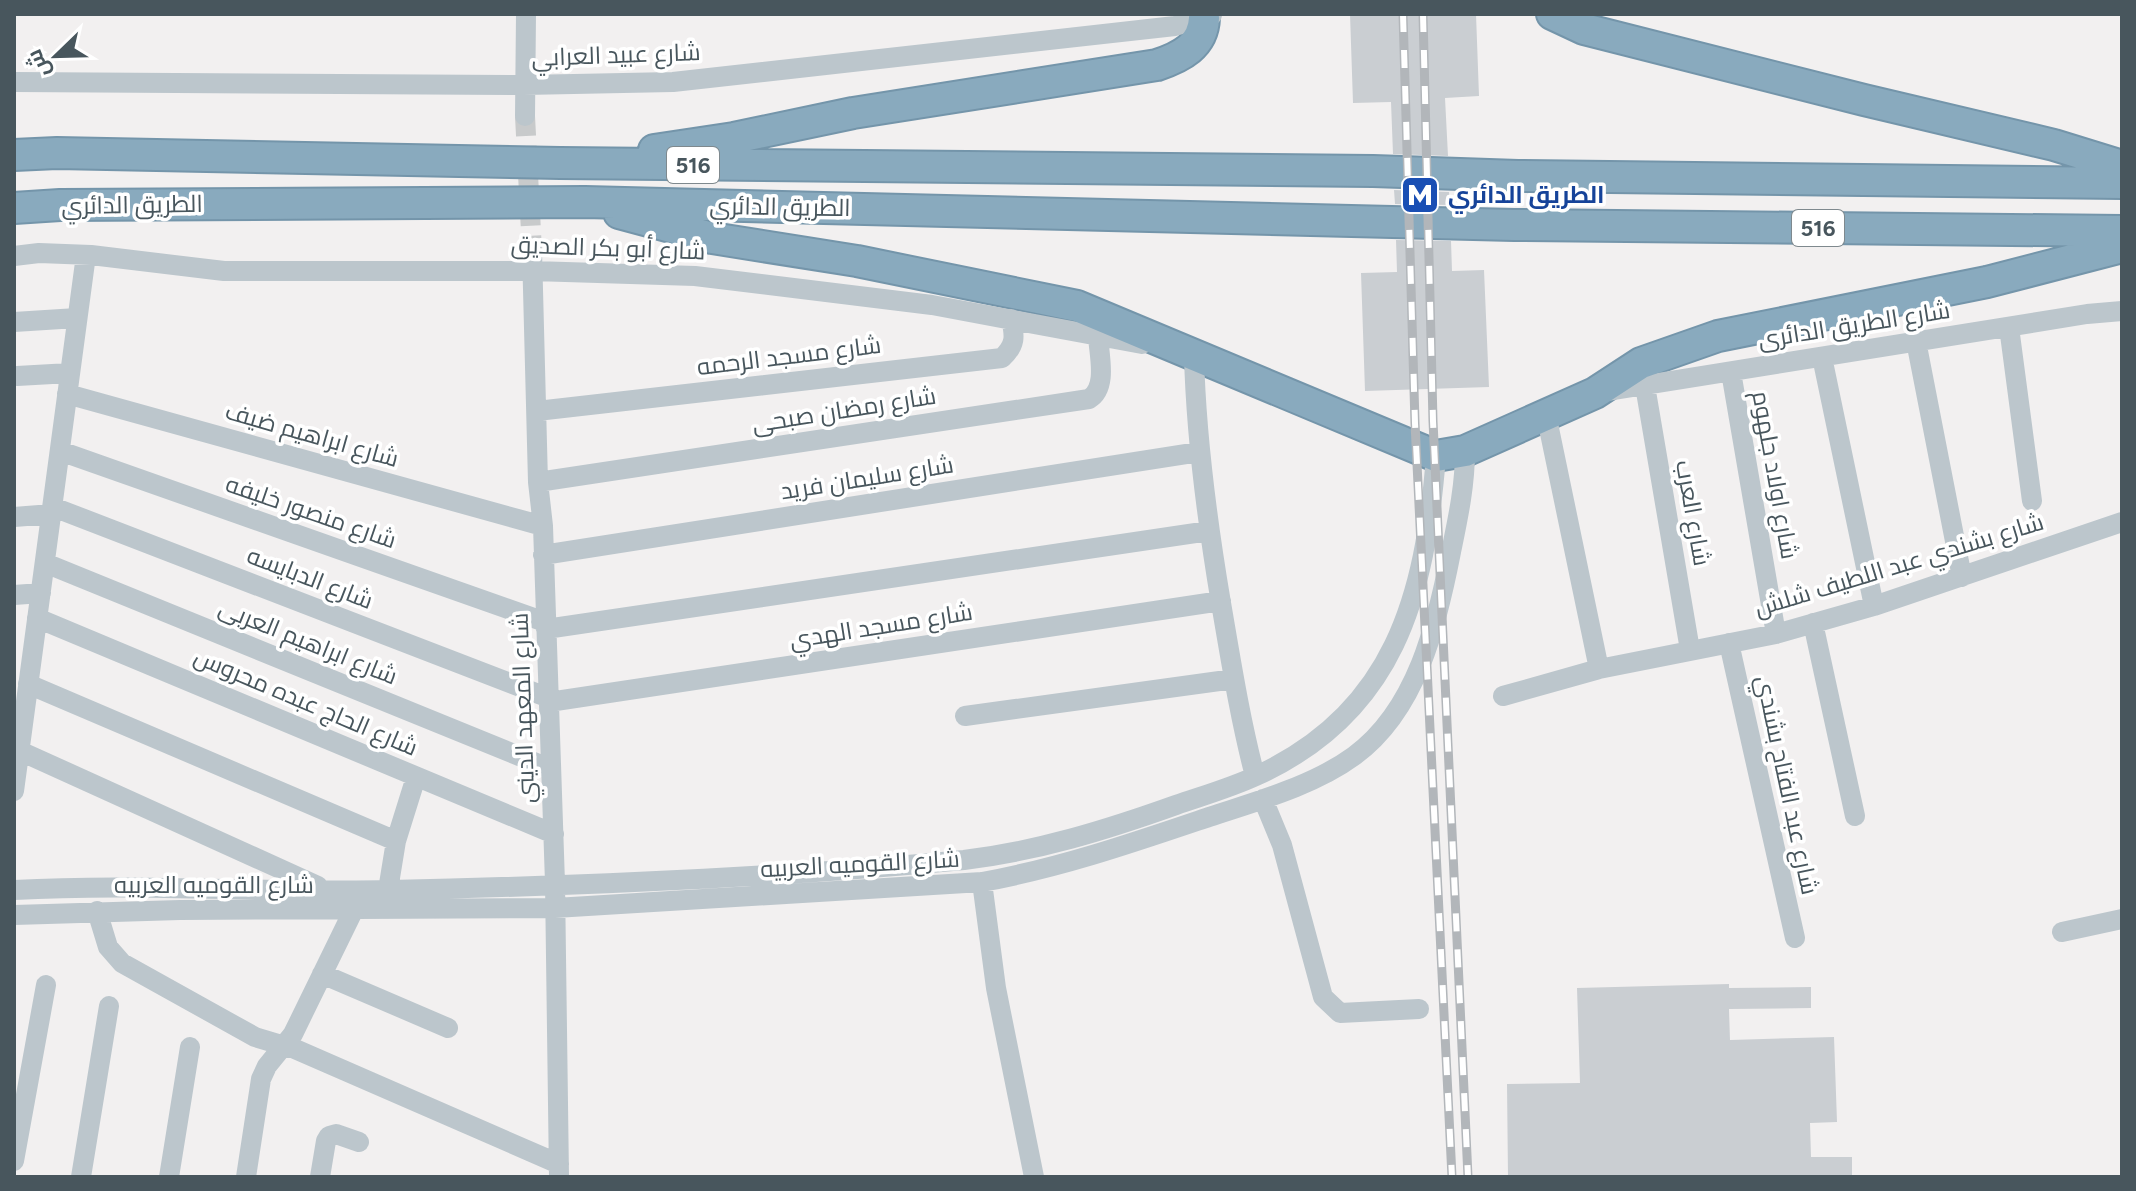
<svg xmlns="http://www.w3.org/2000/svg" width="2136" height="1191" font-family="Figtree,Cairo,sans-serif">
<style>
.building{fill:#caced2}
.lines{fill:none;stroke-linecap:round;stroke-linejoin:round}
.minor-tunnel{stroke:#c8cacb;stroke-width:20;stroke-dasharray:20 10;stroke-linecap:butt}
.highway-casing{stroke:#7495aa;stroke-width:34}
.minor{stroke:#bcc6cc;stroke-width:20}
.highway{stroke:#89aabe;stroke-width:30}
.rail-casing{stroke:#b2b6ba;stroke-width:9}
.rail{stroke:#fff;stroke-width:6;stroke-dasharray:18;stroke-linecap:butt}
.labels{text-anchor:middle;stroke-width:7;stroke-linejoin:round;paint-order:stroke}
.shield{fill:#fff;stroke:#7f898e;stroke-width:2}
.shield-label{font-size:22px;font-weight:bold;fill:#48565d}
.street-label{font-size:24px;fill:#48565d;stroke:#fff}
.transit-label{font-size:24px;font-weight:bold;fill:#164399;stroke:#fff;text-anchor:start}
</style>
<rect width="100%" height="100%" fill="#f2f0f0"/>
<path class="building" d="M1350 14H1476L1479 96 1445 98 1448 156 1393 154 1391 102 1353 103Z
M1394 190 1449 192 1450 205 1395 204Z
M1396 240 1451 241 1452 271 1484 270 1489 387 1365 391 1361 273 1397 272Z
M1729 984V988L1811 987V1008L1729 1009 1730 1040 1834 1037 1837 1122 1810 1123 1811 1157H1852V1177H1508L1507 1084 1580 1083 1577 988Z"/>
<g class="lines">
<path class="minor-tunnel" d="M525 116 532 251"/>
<g class="highway-casing">
<path id="highway" d="M1552 14 1584 29 1864 100 2054 145 2122 166
M654 150 734 138 853 113 1157 65C1181 57 1203 46 1204 18
M14 155 57 153 560 163 1373 171 1518 176 2122 183
M14 208 60 205 585 202 1514 225 2122 231
M619 213 712 238 857 261 1077 306 1436 456 1465 451 1595 393 1641 363 1718 336 1987 282 2122 247"/>
</g>
<path class="minor" d="M14 82 524 85 673 82 1175 26 1212 15
M525 116 526 14
M532 251 538 482 543 526 555 883 559 1177
M14 256 39 253 91 255 224 271H533L695 276 932 305 1142 344
M14 322 77 318
M2009 327 2032 501
M1916 341 1962 577
M1186 353 1194 355C1196 439 1207 520 1221 603 1231 661 1240 719 1255 776
M1822 357 1874 606
M1731 372 1776 634
M1643 374 1690 650
M17 376 70 373
M1608 391 2087 314 2122 311
M67 394 543 526
M537 411 1002 358C1016 345 1015 336 1011 319
M1546 414 1599 669
M60 451 545 622
M538 482 1089 399C1108 388 1099 355 1098 336
M53 507 549 698
M14 517 52 514
M543 555 1199 452
M45 563 551 769
M14 595 41 593
M37 618 554 834
M1813 623 1855 816
M546 629 1209 531
M1729 643 1795 938
M28 684 396 841 388 890
M1503 696 1599 669 1776 634 1874 606 2122 522
M549 702 1221 601
M965 716 1234 679
M20 751 318 886
M14 791 86 255
M1263 799 1282 845 1323 997 1340 1013 1419 1009
M396 841 416 777
M982 882 996 988 1034 1177
M14 890C139 883 264 893 390 890 581 886 774 878 964 860 1038 851 1106 830 1176 805 1202 796 1230 788 1256 776 1395 713 1425 596 1436 456
M97 911 108 947 122 963 255 1037 295 1049 559 1164
M14 915 180 910 555 908 982 882C1060 868 1135 842 1209 817 1257 801 1313 786 1354 756 1417 710 1437 624 1451 552 1458 518 1465 486 1465 451
M2062 932 2122 919
M322 974 448 1028
M14 1161 46 985
M81 1177 109 1006
M169 1177 190 1047
M246 1177 261 1079 267 1066 293 1034 358 901
M320 1177 326 1141 329 1136 336 1134 359 1142"/>
<use href="#highway" class="highway"/>
<g class="rail-casing">
<path id="rail" d="M1403 14 1415 423 1452 1177
M1423 14 1433 421 1468 1177"/>
</g>
<use href="#rail" class="rail"/>
</g>
<defs>
<g id="metro-square" transform="scale(2)"><rect x="-9" y="-9" width="18" height="18" rx="4" fill="#1a4fb4" stroke="#fff"/><path d="M-5.5 5V-5H-3L0 0L3-5H5.5V5H3V-.5L0 4L-3-.5V5Z" fill="#fff"/></g>
</defs>
<g fill-rule="evenodd">
<use href="#metro-square" x="1420" y="195"/>
</g>
<g class="labels">
<g class="shield">
<rect x="667" y="147" width="52" height="36" rx="6"/>
<rect x="1792" y="210" width="52" height="36" rx="6"/>
</g>
<g class="shield-label">
<text x="693" y="173">516</text>
<text x="1818" y="236">516</text>
</g>
<g class="street-label">
<text transform="translate(616 55) rotate(-2)" y="8">شارع عبيد العرابي</text>
<text transform="translate(132 205) rotate(-1)" y="8">الطريق الدائري</text>
<text transform="translate(780 207) rotate(1)" y="8">الطريق الدائري</text>
<text transform="translate(608 248) rotate(2)" y="8">شارع أبو بكر الصديق</text>
<text transform="translate(1854 325) rotate(-9)" y="8">شارع الطريق الدائرى</text>
<text transform="translate(789 356) rotate(-7)" y="8">شارع مسجد الرحمه</text>
<text transform="translate(844 410) rotate(-9)" y="8">شارع رمضان صبحى</text>
<text transform="translate(312 435) rotate(16)" y="8">شارع ابراهيم ضيف</text>
<text transform="translate(1775 475) rotate(80)" y="8">شارع اولاد جلهوم</text>
<text transform="translate(867 478) rotate(-9)" y="8">شارع سليمان فريد</text>
<text transform="translate(311 512) rotate(19)" y="8">شارع منصور خليفه</text>
<text transform="translate(1693 513) rotate(80)" y="8">شارع العرب</text>
<text transform="translate(1899 565) rotate(-17)" y="8">شارع بشندي عبد اللطيف شلش</text>
<text transform="translate(310 578) rotate(21)" y="8">شارع الدبايسه</text>
<text transform="translate(881 626) rotate(-9)" y="8">شارع مسجد الهدي</text>
<text transform="translate(308 642) rotate(22)" y="8">شارع ابراهيم العربى</text>
<text transform="translate(306 702) rotate(23)" y="8">شارع الحاج عبده محروس</text>
<text transform="translate(523 708) rotate(-92)" y="8">شارع المعهد الديني</text>
<text transform="translate(1787 785) rotate(78)" y="8">شارع عبد الفتاح بشندي</text>
<text transform="translate(860 864) rotate(-3)" y="8">شارع القوميه العربيه</text>
<text x="214" y="893">شارع القوميه العربيه</text>
</g>
<g class="transit-label">
<text x="1448" y="203">الطريق الدائري</text>
</g>
</g>
<rect width="2136" height="1191" fill="none" stroke="#48565d" stroke-width="32"/>
<g transform="translate(56 56) rotate(247)" stroke="#ffffff" stroke-width="6" paint-order="stroke">
<path d="M0-6L14 30L0 20L-14 30Z" fill="#48565d"/>
<text y="-12" font-size="22" font-weight="bold" text-anchor="middle" fill="#48565d">ش</text>
</g>
</svg>
